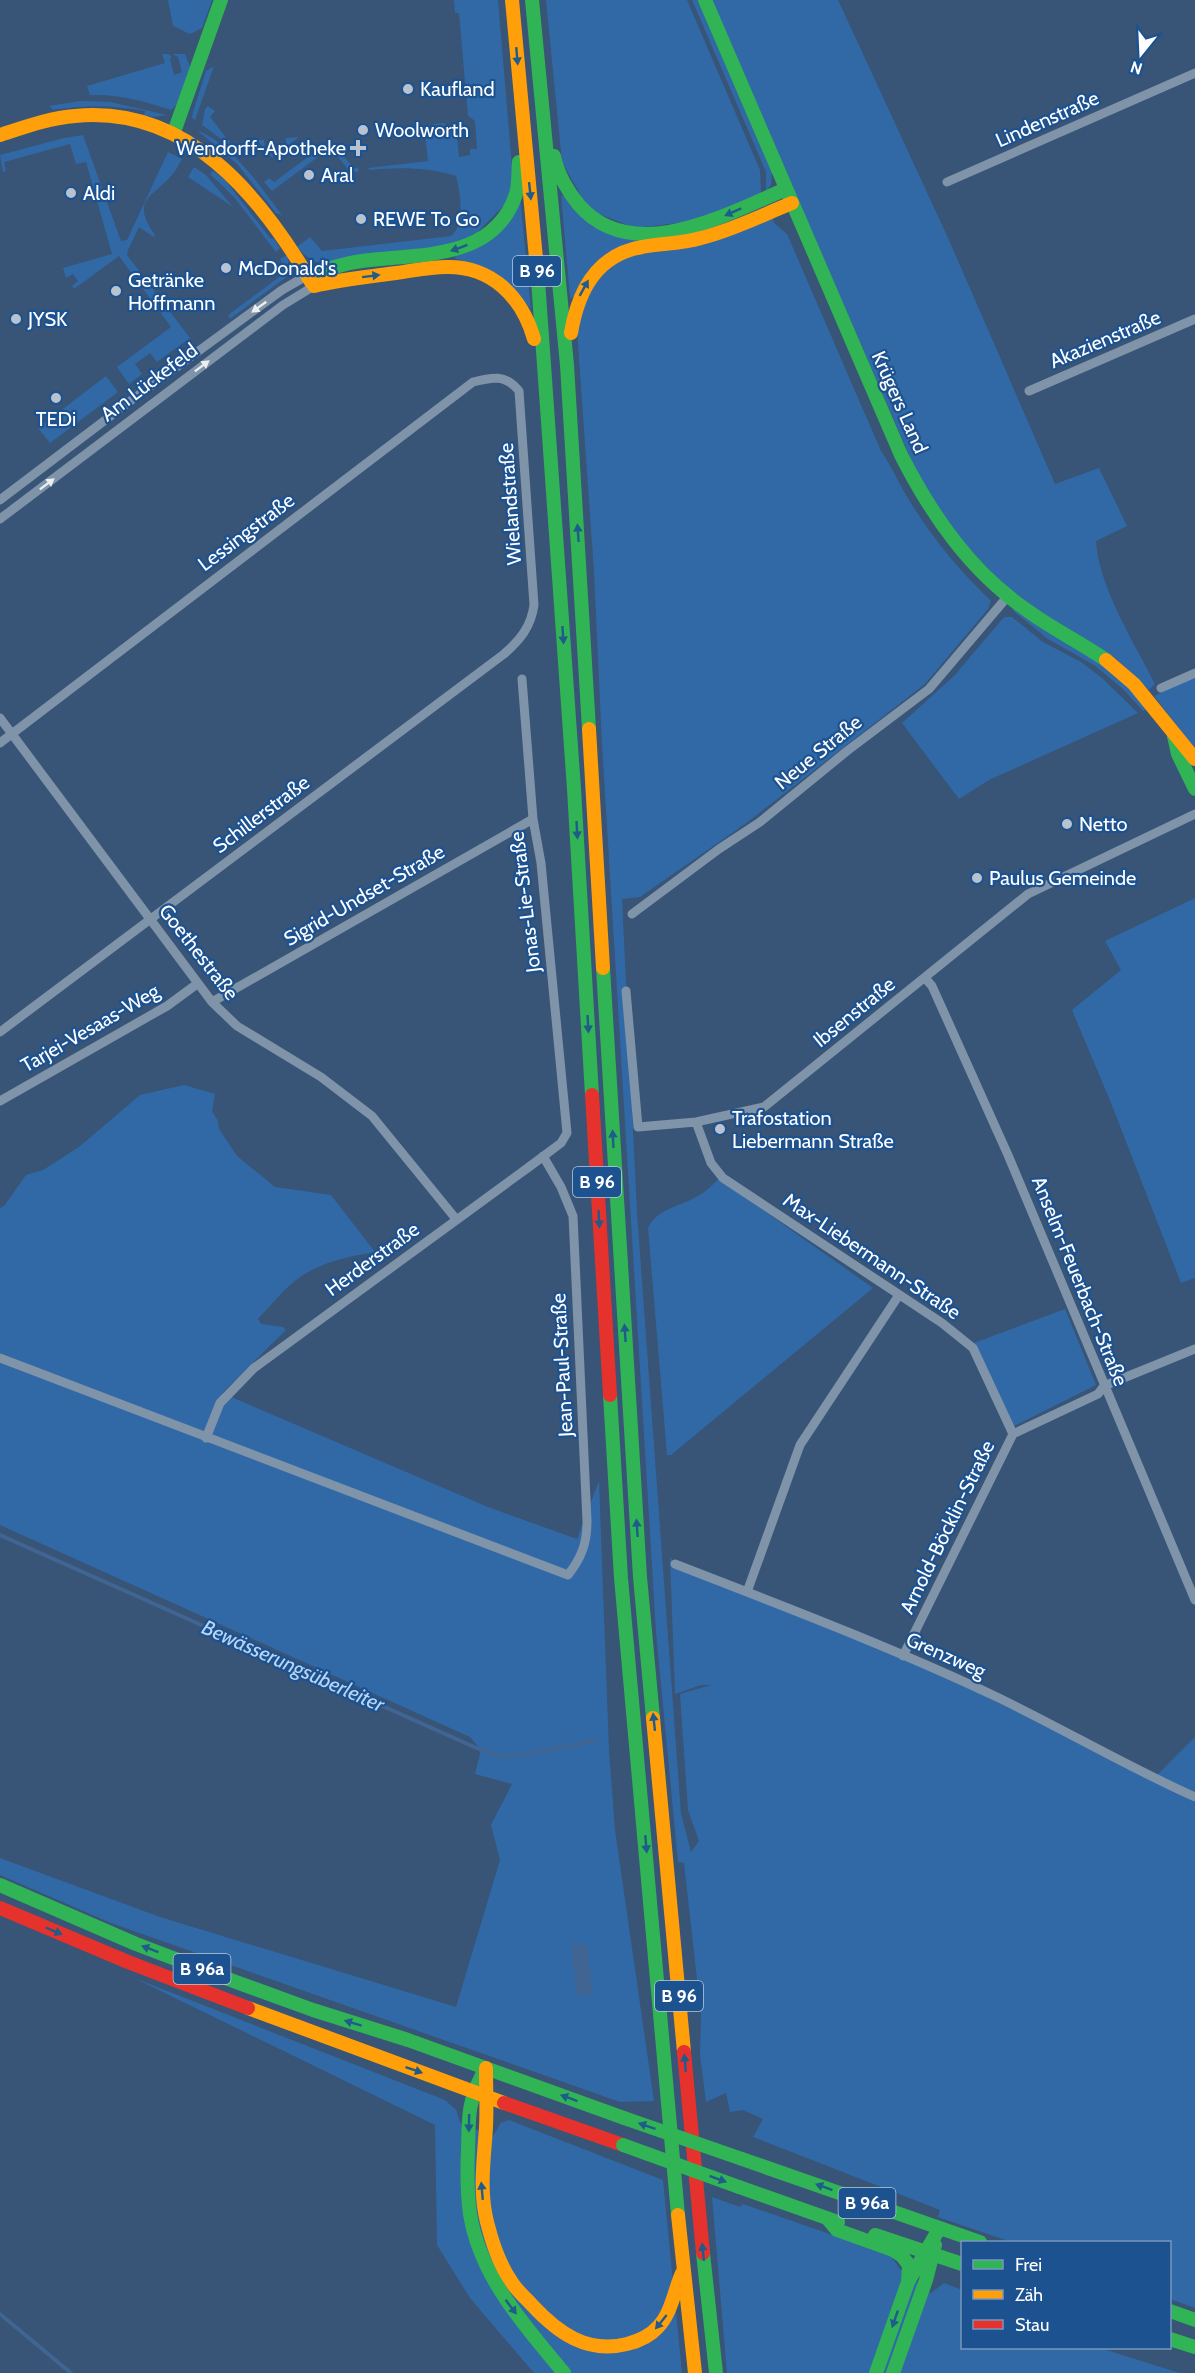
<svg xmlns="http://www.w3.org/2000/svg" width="1195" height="2373" font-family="Cabin,sans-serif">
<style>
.green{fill:#3169a7}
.water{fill:#406592}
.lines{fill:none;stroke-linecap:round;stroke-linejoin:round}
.stream{stroke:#406592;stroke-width:4}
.street{stroke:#7f93a9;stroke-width:9}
.fast{stroke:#30b455;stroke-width:14}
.slow{stroke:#ff9f0a;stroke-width:14}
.jam{stroke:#e5322d;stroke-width:14}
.fast-bridge{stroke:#30b455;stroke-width:14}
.oneway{fill:#1f5c8b}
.oneway2{fill:#eceff2}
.poi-dot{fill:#b9c3cf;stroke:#1d5291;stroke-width:2}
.labels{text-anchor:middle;stroke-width:4.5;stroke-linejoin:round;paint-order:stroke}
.shield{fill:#1d5291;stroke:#bbcbde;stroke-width:1.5}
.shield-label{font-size:18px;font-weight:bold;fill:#fff}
.poi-label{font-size:20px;fill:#fff;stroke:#1d5291;text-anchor:start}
.street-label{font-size:20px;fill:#fff;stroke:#1d5291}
.water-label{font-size:21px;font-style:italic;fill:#b9d5f5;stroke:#1d5291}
</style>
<rect width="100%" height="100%" fill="#385476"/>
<path class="green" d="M168 0H212L202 28 190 34 173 26Z
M454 0H498L513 179 507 202 468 242 324 263C311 263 305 255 297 247L310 237 322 251 451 236C466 224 460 192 456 176 427 167 399 167 370 170L368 168 428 161 425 133H422L421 126 444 123 457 137 459 157 470 155V149H477L475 121 468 116 459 13H455Z
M546 0H687L760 170 761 193 702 220 635 228 589 210 562 162Z
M692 0H698L772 170 771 185 766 191V172Z
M711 0H838L949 240 1055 484 1099 468 1127 526 1096 541C1099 588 1134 642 1155 684L1149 690 1114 657 1032 606 1001 582 953 531 920 480Z
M162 54H169L172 58H170L174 75 182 72 178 57 172 54H185L190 67 176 105 171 110C144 101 119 94 90 95L87 86 165 63Z
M214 66 195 120 192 118 193 112 206 71Z
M80 101 110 102 167 115 153 117 144 115 145 111C113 105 85 105 53 110L49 106Z
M208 106 215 111 210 117 236 150 202 125 205 109Z
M197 130C234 146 258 184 282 215L276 213 237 164Z
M83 135 121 241 127 240 168 152 182 159C179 164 176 171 172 175 152 198 130 199 155 235L154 237 139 227 128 250 127 255 190 338 157 362 150 353 135 364 142 374 129 384 117 367 171 327 119 256 74 289 72 286 78 281 73 274 66 278 63 268 112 254 86 162 76 164 70 144 4 162 6 171 3 172 0 155 64 138Z
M299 137 272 158 257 140H264L265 147 286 145V138Z
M332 143 354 168H358L359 171 351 173 334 152 326 151 272 191 264 182 269 178 274 182 323 146Z
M194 167 206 175 233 207 188 177Z
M213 171 225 180 270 238 274 239 280 248 276 252 234 197 210 174Z
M561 195 640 243 570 299V297Z
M520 197 531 309 496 273 454 258Z
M772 217 774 223 787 234 881 451C892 467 899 484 909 500 932 538 959 570 991 601L988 609 925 684 745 824 640 897 622 899 637 1213 681 1814 691 1852 699 1841 688 1810 680 1694 711 1685H701L675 1694 670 1557 675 1564 903 1656 1154 1778 1195 1737V2308L1170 2299V2242H1011L938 2217 940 2210 753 2137 763 2119 743 2110 730 2112 726 2093 706 2102 700 2055 701 2015 684 1863 678 1862 656 1632 602 744 594 572 577 329 587 290 618 260Z
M287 255 290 269 285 278 230 319 228 315 282 275 283 265 280 259Z
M106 376 118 392 50 443 38 428Z
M1011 609 1017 610 1076 646 1116 674 1149 708 1143 711 1123 689 1094 665 1048 639Z
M1004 617H1012L1043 642 1081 662 1102 678 1138 713 989 780 959 799 902 723 954 676Z
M1195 677V749L1154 696Z
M1195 898V1278L1181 1283 1111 1103 1072 1010 1121 970 1105 941Z
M184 1085 215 1094 212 1111 218 1121 219 1129 237 1156 275 1187 331 1195 375 1252C353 1256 330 1260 310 1271 290 1281 273 1303 258 1319L261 1324 283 1327 286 1330 222 1393 488 1507 577 1539 599 1481 609 1751 615 1830 654 2101 620 2102 111 1923 0 1875V1858L160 1917 456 2007 500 1860 491 1825 512 1784 475 1774 481 1750 470 1737 0 1525V1354L206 1435 0 1353V1208L4 1206 26 1175 43 1170 79 1147 140 1095Z
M719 1179 873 1288 671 1455H667L648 1228C657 1209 678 1207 696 1197 705 1193 712 1185 719 1179Z
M1065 1309 1096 1385 1012 1427 974 1343Z
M134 1978 445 2100 456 2110 461 2124 493 2136 501 2123 509 2120 663 2180 682 2373H534L470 2298 437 2245 435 2125Z
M712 2197 740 2207 743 2204 890 2255 900 2269 931 2293 944 2283 962 2290V2348H1100L1180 2373H727Z"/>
<path class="water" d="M587 1944 593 1994 577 1996 571 1946Z"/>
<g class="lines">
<path class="stream" d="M0 1535 481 1750 502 1756 524 1755 593 1741
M0 2314 71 2373"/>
<path class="street" d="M947 182 1195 73
M1029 391 1195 319
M0 500 133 399 282 290 308 275
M0 519 283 305 314 286
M1161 688 1195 673
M0 718 212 1002 237 1026 321 1077 372 1116 456 1219
M0 743 473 382C492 377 506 374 519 391L534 605C531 627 520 640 504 654L0 1032
M632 914 719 849 760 822 847 751 929 689 1008 596
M925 978 932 986 1008 1155 1195 1600
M626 991 638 1127 696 1122 764 1107 1028 894 1195 814
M212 1002 533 819
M0 1101 167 1006 197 984
M696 1122 711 1163 723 1178 942 1323 973 1348 1013 1434
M0 1358 568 1575C582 1557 587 1543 587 1521L573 1216 561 1187 543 1156
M206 1438 220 1403 254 1368 533 1164 561 1143 567 1133 541 863 533 819 522 679
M675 1564C783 1606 894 1648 999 1698 1065 1730 1128 1767 1195 1797
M747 1592 800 1445 899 1295
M903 1656 1013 1434 1098 1394 1104 1386 1195 1349"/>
<path class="fast" d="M532 0 567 365 589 729
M705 0 901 455C932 516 971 572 1028 611 1053 629 1081 643 1106 660
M174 132 221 0
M554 156C557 173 568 192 579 205 633 267 727 214 786 189
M308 275C325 270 344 263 362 261 417 253 494 262 516 194 519 184 518 172 519 162
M538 280 574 789 592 1095
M1174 736 1178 754 1195 789
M603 968 640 1577 653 1718
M610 1395 621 1578 678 2215
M0 1885 136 1944 236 1982 313 2010 408 2040 624 2118
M482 2075C467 2104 469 2119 468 2150 467 2171 467 2192 470 2214 480 2277 525 2326 564 2373
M742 2159 980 2242
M739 2187 838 2222
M827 2218 837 2230 893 2250 902 2256 909 2265 908 2282
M875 2235 962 2264
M703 2253 716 2373
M1170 2311 1195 2320
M1170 2339 1195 2347
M876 2373 908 2282 939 2229
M893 2373 926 2280 935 2245"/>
<path class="slow" d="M512 0 538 280
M0 135C25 127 49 118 75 116 187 105 260 195 311 282
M314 286C341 279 368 277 396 273 412 271 429 267 446 267 492 266 522 297 534 339
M571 333C578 291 596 255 642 247 661 243 682 244 701 238 733 230 762 215 792 203
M1106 660 1134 684 1195 759
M589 729 603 968
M653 1718 684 2052
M248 2008 504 2103
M486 2068C486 2088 487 2107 486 2127 484 2160 479 2190 487 2222 492 2242 499 2264 511 2281 516 2290 525 2297 532 2305 558 2333 587 2354 627 2344 639 2341 650 2336 658 2327 672 2312 674 2291 682 2273
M678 2215 695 2373"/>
<path class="jam" d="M592 1095 610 1395
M0 1908 128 1962 248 2008
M684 2052 703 2253
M504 2103 623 2145"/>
<path class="fast-bridge" d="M624 2118 742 2159
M623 2145 739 2187"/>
</g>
<defs><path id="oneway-solid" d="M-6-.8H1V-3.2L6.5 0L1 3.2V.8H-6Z" transform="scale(1.5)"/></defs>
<g class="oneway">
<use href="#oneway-solid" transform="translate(517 56) rotate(85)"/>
<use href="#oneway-solid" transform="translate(530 191) rotate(84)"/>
<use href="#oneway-solid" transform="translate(733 212) rotate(156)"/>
<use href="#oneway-solid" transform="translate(459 248) rotate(160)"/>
<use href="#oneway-solid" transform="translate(371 276) rotate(-7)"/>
<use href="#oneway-solid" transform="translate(584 288) rotate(-61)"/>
<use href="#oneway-solid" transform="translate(578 533) rotate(-94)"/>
<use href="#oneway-solid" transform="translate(563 635) rotate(86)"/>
<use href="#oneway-solid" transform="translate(577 830) rotate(87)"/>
<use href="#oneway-solid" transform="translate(588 1024) rotate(87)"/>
<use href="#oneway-solid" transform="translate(613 1139) rotate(-93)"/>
<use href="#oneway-solid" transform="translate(599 1219) rotate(87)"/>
<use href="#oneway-solid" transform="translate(625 1333) rotate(-94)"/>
<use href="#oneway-solid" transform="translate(637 1528) rotate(-94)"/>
<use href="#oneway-solid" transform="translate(654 1722) rotate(-96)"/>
<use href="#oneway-solid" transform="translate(646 1844) rotate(85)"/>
<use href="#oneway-solid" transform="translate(54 1931) rotate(23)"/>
<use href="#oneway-solid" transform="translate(150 1949) rotate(-159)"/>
<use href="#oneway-solid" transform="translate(353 2023) rotate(-163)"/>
<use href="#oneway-solid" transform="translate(685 2063) rotate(-95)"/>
<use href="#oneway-solid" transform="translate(414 2070) rotate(19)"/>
<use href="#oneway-solid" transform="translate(569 2098) rotate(-160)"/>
<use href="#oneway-solid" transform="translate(469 2123) rotate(91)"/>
<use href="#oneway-solid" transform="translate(647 2126) rotate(-161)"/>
<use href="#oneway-solid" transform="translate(718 2179) rotate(20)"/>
<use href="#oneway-solid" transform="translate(824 2187) rotate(-160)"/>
<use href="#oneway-solid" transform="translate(482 2191) rotate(-95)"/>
<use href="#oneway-solid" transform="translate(703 2252) rotate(-96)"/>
<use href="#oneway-solid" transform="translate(511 2307) rotate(53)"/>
<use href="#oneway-solid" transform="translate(895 2319) rotate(109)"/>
<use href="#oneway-solid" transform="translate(661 2322) rotate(129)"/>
</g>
<g class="oneway2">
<use href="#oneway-solid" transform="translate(259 307) rotate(144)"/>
<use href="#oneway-solid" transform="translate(202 366) rotate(-37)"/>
<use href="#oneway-solid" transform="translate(47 484) rotate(-37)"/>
</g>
<g class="poi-dot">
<circle cx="408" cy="89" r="6"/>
<circle cx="363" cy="130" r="6"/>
<path d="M355 139h6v6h6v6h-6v6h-6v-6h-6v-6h6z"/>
<circle cx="309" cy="175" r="6"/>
<circle cx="71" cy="193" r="6"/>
<circle cx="361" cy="219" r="6"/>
<circle cx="226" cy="268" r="6"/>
<circle cx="116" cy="291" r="6"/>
<circle cx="16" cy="319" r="6"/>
<circle cx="56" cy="398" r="6"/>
<circle cx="1067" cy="824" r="6"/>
<circle cx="977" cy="878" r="6"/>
<circle cx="720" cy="1129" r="6"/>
</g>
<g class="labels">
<g class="shield">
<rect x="513" y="256" width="48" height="30" rx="4.5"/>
<rect x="573" y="1167" width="48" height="30" rx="4.5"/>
<rect x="173.5" y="1954" width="57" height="30" rx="4.5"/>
<rect x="655" y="1981" width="48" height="30" rx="4.5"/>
<rect x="838.5" y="2188" width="57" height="30" rx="4.5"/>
</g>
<g class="shield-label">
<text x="537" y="277">B 96</text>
<text x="597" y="1188">B 96</text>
<text x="202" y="1975">B 96a</text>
<text x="679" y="2002">B 96</text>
<text x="867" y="2209">B 96a</text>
</g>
<g class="poi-label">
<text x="420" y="96">Kaufland</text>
<text x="375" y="137">Woolworth</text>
<text x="346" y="155" text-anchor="end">Wendorff-Apotheke</text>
<text x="321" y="182">Aral</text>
<text x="83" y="200">Aldi</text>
<text x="373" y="226">REWE To Go</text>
<text x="238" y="275">McDonald's</text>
<text x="128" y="287">Getränke<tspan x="128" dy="23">Hoffmann</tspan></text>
<text x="28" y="326">JYSK</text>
<text x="56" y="426" text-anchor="middle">TEDi</text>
<text x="1079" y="831">Netto</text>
<text x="989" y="885">Paulus Gemeinde</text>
<text x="732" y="1125">Trafostation<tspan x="732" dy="23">Liebermann Straße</tspan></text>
</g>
<g class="street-label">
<text transform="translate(1047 119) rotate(-24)" y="7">Lindenstraße</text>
<text transform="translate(1105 339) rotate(-23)" y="7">Akazienstraße</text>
<text transform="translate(149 382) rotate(-37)" y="7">Am Lückefeld</text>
<text transform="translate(900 402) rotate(66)" y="7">Krügers Land</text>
<text transform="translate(510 504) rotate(-94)" y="7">Wielandstraße</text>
<text transform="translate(246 532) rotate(-37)" y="7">Lessingstraße</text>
<text transform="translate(818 752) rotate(-39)" y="7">Neue Straße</text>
<text transform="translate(261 814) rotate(-37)" y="7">Schillerstraße</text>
<text transform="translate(364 895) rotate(-30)" y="7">Sigrid-Undset-Straße</text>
<text transform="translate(525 902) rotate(-97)" y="7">Jonas-Lie-Straße</text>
<text transform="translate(199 952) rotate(52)" y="7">Goethestraße</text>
<text transform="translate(854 1012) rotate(-39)" y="7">Ibsenstraße</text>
<text transform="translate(90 1028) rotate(-30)" y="7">Tarjei-Vesaas-Weg</text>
<text transform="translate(872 1256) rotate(34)" y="7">Max-Liebermann-Straße</text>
<text transform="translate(372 1259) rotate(-36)" y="7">Herderstraße</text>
<text transform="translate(1080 1281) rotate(68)" y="7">Anselm-Feuerbach-Straße</text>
<text transform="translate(562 1365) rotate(-93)" y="7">Jean-Paul-Straße</text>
<text transform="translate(947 1527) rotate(-64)" y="7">Arnold-Böcklin-Straße</text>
<text transform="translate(946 1655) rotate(24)" y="7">Grenzweg</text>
</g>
<g class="water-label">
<text transform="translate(293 1666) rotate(24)" y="7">Bewässerungsüberleiter</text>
</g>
</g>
<rect x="961" y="2241" width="210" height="108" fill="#1d5291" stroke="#7797bd" stroke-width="1.5"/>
<rect x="973" y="2260" width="30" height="9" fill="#30b455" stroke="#7797bd" stroke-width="1.5"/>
<text x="1015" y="2271" font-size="18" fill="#ffffff">Frei</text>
<rect x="973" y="2290" width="30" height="9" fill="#ff9f0a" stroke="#7797bd" stroke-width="1.5"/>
<text x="1015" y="2301" font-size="18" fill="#ffffff">Zäh</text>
<rect x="973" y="2320" width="30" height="9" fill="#e5322d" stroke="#7797bd" stroke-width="1.5"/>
<text x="1015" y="2331" font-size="18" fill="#ffffff">Stau</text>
<g transform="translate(1141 54) rotate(198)" stroke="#1d5291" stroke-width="4.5" paint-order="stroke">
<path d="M0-4.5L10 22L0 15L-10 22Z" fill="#ffffff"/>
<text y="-9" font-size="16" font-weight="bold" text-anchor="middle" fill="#ffffff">N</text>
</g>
</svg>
